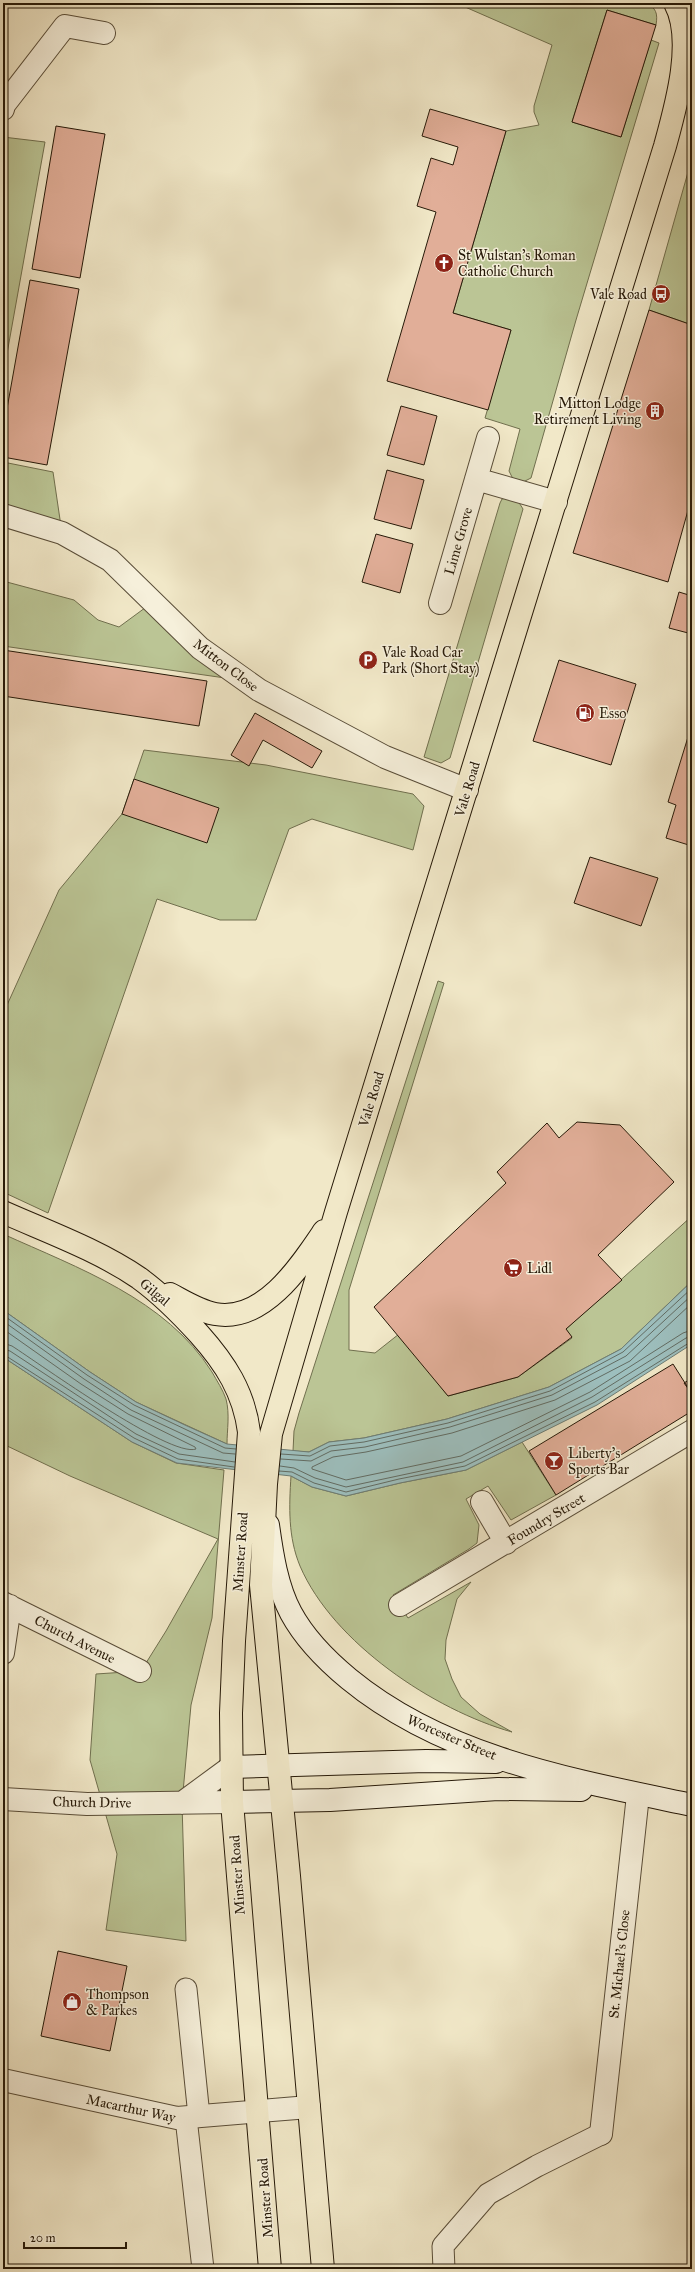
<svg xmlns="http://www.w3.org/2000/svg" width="695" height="2272" font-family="'IM FELL Great Primer',serif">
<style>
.green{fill:#bbc595;stroke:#706f4e}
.water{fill:#9dbfbe;stroke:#6d7d75}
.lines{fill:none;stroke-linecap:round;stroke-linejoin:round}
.shore{stroke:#626c63;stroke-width:1}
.building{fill:#e1ae98;stroke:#261908}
.service-casing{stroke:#594d38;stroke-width:23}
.minor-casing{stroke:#594d38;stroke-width:24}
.secondary-casing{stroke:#261908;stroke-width:24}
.primary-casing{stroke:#261908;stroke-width:24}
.service{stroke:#f6f0db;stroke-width:21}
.minor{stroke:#f6f0db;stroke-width:22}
.secondary{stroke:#f6f0db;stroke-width:22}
.primary{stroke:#f1e8c8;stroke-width:22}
.labels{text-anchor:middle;stroke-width:3;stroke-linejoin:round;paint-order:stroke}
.poi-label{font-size:14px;fill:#261908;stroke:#f6f0db;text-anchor:start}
.street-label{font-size:14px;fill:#261908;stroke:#f6f0db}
</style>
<rect width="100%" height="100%" fill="#f1e8c8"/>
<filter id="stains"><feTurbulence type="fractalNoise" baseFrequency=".005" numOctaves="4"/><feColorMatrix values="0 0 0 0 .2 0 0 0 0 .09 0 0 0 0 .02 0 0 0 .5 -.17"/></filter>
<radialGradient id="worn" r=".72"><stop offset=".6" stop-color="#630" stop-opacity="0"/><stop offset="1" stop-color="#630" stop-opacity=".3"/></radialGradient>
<path class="green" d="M456 3H646C656 8 658 13 656 25L607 10 572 122 621 137 651 40 659 43 576 320 531 478 523 482 513 479 509 471 520 429 485 418 511 330 453 313 506 131 539 125 534 112V106L552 45Z
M3 137 45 142 3 376Z
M692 158V325L649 310Z
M3 462 53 472 62 533 3 515Z
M506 498 518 501 523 509 450 758 441 763 424 757 500 503 502 499Z
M3 581 74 600 98 620 119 627 153 602 246 681 3 646Z
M144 750 266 765 413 794 424 806 413 850 312 819 289 829 256 920H220L157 899 48 1213 3 1192V1014L59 890 122 814Z
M438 981 444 983 349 1290V1350L375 1353 399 1334 448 1396 518 1377 572 1338 566 1329 692 1216V1281L621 1349 549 1387 447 1419 364 1438 329 1442 309 1452 293 1451 294 1431 299 1413Z
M3 1234C78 1268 166 1299 212 1372 217 1381 223 1390 226 1399 230 1414 227 1430 227 1444L136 1402 90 1372 3 1310Z
M3 1357 132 1442 176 1463 224 1470 212 1618 191 1705 182 1803 186 1941 106 1930 117 1854 90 1760 96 1674 141 1671 166 1631 218 1539 70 1476 3 1444Z
M522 1442 556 1495 511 1520 488 1486 466 1499 479 1525 477 1543 469 1549 393 1595 408 1618 471 1582 457 1599 446 1640 445 1659 452 1679 461 1697 480 1714 512 1732C434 1710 333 1643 300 1566 288 1537 289 1507 291 1476L312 1487 346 1496 400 1483 466 1470Z"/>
<path class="water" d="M692 1281V1344L597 1405 466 1470 400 1483 346 1496 312 1487 291 1476 177 1463 132 1442 3 1357V1310L90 1372 136 1402 187 1426 227 1444 309 1452 329 1442 364 1438 447 1419 549 1387 621 1349Z"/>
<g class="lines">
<path class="shore" d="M692 1303 630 1361 555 1400 452 1433 366 1452 333 1457 312 1467V1469L346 1480 461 1456 590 1392 683 1333 692 1330
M3 1315 87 1375 134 1405 225 1448 236 1449
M3 1321 84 1379 131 1410 223 1453 235 1454
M3 1329 81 1384 128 1414 195 1447 196 1449C170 1458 40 1364 12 1346L3 1343
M3 1349 10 1351 136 1434 179 1454 235 1462
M3 1354 134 1438 178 1459 234 1467
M281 1454 310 1456 330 1446 364 1442 448 1423 550 1391 623 1352 692 1288
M281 1459 311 1461 331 1451 365 1447 450 1427 552 1395 626 1356 692 1295
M280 1466 294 1468 315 1478 346 1487 463 1462 592 1397 686 1338 692 1336
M279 1471 292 1472 314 1483 346 1492 399 1479 465 1466 595 1402 692 1341"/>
</g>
<path class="building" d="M607 10 656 25 621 137 572 122Z
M430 109 506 131 453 313 511 330 488 410 387 381 436 212 417 206 431 158 453 165 458 147 422 136Z
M56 126 105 134 80 278 32 269Z
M30 280 79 289 47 465 3 457V431Z
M649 310 692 325V496L668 582 573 553Z
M401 406 437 416 424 465 387 455Z
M387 470 424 480 411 529 374 519Z
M376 534 413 544 400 593 362 582Z
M679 592 692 596V634L669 628Z
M3 650 207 681 199 726 3 696Z
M559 660 636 684 611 765 533 741Z
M255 713 322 751 312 768 263 740 249 766 231 755Z
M692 724V846L666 838 676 805 668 802Z
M134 779 219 808 207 843 122 814Z
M590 857 658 878 641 926 574 903Z
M577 1122 620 1125 674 1182 598 1255 622 1280 566 1329 572 1337 518 1377 448 1396 374 1307 506 1183 497 1172 547 1123 559 1138Z
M673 1364 692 1394V1411L556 1495 529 1451Z
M692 1378V1394L684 1383Z
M58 1951 127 1966 110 2051 41 2036Z"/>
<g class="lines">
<g class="service-casing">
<path id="service" d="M186 1989 199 2116
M186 2118 203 2269
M444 2269 443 2246 488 2194 537 2166 601 2134"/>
</g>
<g class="minor-casing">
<path id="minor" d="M3 109 4 105 65 26 104 33
M476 479 556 502
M3 515 62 533 110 560 200 648 259 690 385 757 467 790
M440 603 488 438
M482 1502 506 1543
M3 1603 140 1671
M400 1605 692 1431
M3 1653 10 1606
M3 1799 87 1804 232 1802
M182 1803 231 1767
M3 2080 177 2118 309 2107
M601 2134 638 1795"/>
</g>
<g class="secondary-casing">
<path id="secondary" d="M268 1525C272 1554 277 1587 291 1613 305 1639 326 1660 349 1679 445 1758 573 1780 692 1805
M231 1767 426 1761 496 1762
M232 1802 330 1800 498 1789 581 1790"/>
</g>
<g class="primary-casing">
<path id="primary" d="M3 1212C48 1232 98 1250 139 1278 161 1294 181 1314 199 1334 225 1363 244 1392 249 1432L234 1641 231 1713 232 1802 270 2269
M170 1294C185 1302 199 1311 215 1314 264 1323 301 1265 324 1231
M323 2269 289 1876 261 1585 266 1484 271 1434 336 1212 665 146C676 106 695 40 675 3"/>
</g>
<use href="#service" class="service"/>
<use href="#minor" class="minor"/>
<use href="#secondary" class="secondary"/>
<use href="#primary" class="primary"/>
</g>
<defs>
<g id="church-disc" transform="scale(1)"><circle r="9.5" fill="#8f2418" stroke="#f6f0db"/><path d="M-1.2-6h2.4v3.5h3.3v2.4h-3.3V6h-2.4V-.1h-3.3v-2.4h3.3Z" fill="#fff"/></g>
<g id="bus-disc" transform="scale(1)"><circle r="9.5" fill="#8f2418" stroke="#f6f0db"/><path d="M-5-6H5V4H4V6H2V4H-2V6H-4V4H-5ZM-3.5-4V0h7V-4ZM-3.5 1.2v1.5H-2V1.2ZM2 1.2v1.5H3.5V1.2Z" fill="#fff"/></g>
<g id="building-disc" transform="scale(1)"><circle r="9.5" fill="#8f2418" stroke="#f6f0db"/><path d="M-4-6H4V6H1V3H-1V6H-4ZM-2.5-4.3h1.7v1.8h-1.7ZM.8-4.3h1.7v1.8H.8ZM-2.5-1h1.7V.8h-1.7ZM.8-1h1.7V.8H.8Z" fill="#fff"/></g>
<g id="parking-disc" transform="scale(1)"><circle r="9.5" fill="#8f2418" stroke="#f6f0db"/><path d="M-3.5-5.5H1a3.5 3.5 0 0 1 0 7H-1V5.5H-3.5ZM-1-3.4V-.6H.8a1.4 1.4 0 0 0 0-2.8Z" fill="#fff"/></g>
<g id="fuel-disc" transform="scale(1)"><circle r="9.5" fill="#8f2418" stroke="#f6f0db"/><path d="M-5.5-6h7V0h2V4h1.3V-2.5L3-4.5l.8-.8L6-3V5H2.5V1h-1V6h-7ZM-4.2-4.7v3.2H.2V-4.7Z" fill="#fff"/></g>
<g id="supermarket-disc" transform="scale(1)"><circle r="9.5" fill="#8f2418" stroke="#f6f0db"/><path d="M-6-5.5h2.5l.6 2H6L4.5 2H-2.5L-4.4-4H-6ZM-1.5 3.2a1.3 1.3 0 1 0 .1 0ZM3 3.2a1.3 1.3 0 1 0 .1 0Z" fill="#fff"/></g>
<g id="bar-disc" transform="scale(1)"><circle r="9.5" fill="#8f2418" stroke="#f6f0db"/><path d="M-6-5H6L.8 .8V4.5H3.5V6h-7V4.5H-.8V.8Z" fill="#fff"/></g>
<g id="shop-disc" transform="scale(1)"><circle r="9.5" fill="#8f2418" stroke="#f6f0db"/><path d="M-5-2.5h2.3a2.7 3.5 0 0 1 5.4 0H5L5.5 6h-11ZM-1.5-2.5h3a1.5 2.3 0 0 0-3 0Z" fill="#fff"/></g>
</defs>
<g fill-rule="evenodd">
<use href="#church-disc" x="444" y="263"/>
<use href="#bus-disc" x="661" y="294"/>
<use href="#building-disc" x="655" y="411"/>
<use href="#parking-disc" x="368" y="660"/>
<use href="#fuel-disc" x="585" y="713"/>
<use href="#supermarket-disc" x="513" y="1268"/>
<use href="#bar-disc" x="554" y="1461"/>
<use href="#shop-disc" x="72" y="2002"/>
</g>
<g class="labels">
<g class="poi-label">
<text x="458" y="260">St Wulstan's Roman<tspan x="458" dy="16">Catholic Church</tspan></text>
<text x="647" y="299" text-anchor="end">Vale Road</text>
<text x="641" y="408" text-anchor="end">Mitton Lodge<tspan x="641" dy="16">Retirement Living</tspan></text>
<text x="382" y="657">Vale Road Car<tspan x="382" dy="16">Park (Short Stay)</tspan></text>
<text x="599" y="718">Esso</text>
<text x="527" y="1273">Lidl</text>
<text x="568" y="1458">Liberty's<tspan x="568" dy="16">Sports Bar</tspan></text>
<text x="86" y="1999">Thompson<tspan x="86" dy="16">&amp; Parkes</tspan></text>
</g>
<g class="street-label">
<text transform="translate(458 541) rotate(-74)" y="5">Lime Grove</text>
<text transform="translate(226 665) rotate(37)" y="5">Mitton Close</text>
<text transform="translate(467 789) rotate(-73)" y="5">Vale Road</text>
<text transform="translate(371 1099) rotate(-73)" y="5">Vale Road</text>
<text transform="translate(155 1292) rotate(40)" y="5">Gilgal</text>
<text transform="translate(546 1519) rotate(-31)" y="5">Foundry Street</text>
<text transform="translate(240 1552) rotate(-86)" y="5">Minster Road</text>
<text transform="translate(75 1639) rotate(27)" y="5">Church Avenue</text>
<text transform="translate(452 1737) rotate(23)" y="5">Worcester Street</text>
<text transform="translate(92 1802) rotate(1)" y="5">Church Drive</text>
<text transform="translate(237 1875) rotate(-94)" y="5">Minster Road</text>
<text transform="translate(619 1964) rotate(-84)" y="5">St. Michael's Close</text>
<text transform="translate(131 2108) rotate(12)" y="5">Macarthur Way</text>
<text transform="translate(265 2198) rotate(-94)" y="5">Minster Road</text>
</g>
</g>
<rect width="695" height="2272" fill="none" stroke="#f1e8c8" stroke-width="16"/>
<rect x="4" y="4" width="687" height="2264" fill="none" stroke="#261908" stroke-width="2"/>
<rect x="8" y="8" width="679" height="2256" fill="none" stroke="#261908"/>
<path d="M24 2242v6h102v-6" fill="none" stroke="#261908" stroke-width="2"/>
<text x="30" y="2242" font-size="12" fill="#261908" stroke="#f6f0db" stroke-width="3" paint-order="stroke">20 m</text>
<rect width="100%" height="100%" filter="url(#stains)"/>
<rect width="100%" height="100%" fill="url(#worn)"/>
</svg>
